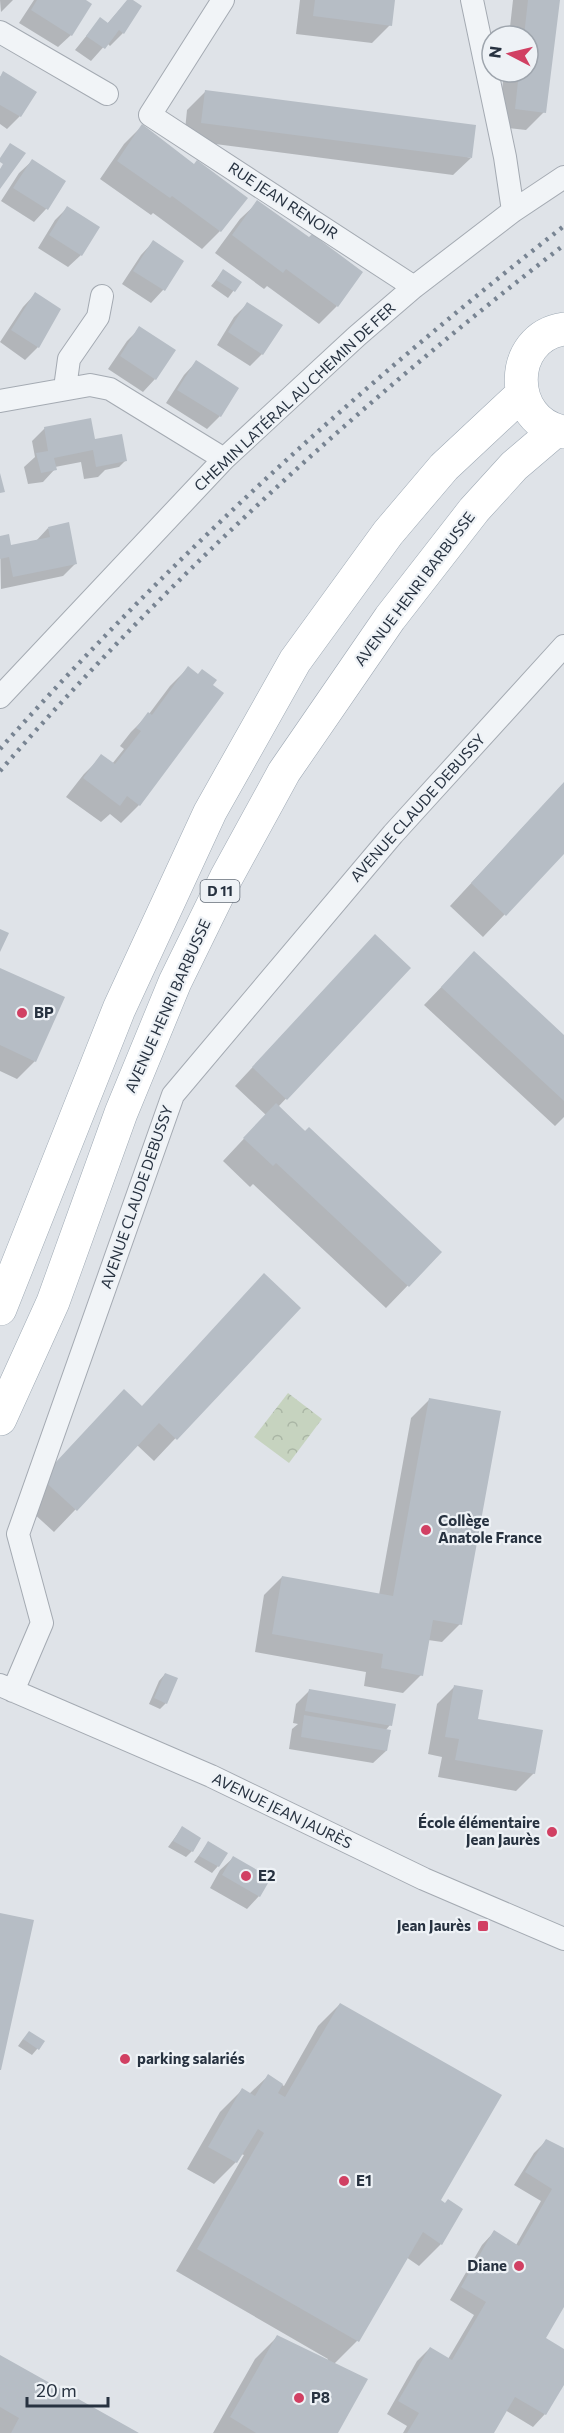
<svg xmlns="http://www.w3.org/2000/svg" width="564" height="2433" font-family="Commissioner,sans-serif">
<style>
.forest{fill:url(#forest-crowns)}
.shadow{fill:#0003}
.building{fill:#b6bdc5}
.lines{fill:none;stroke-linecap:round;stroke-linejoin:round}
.street-casing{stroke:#a4aab2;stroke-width:24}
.primary-casing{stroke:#9ea9b4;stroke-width:34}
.street{stroke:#f1f4f7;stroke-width:22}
.primary{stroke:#fff;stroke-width:33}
.rail{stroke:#788492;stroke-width:4.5;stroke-dasharray:3 6;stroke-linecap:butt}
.poi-dot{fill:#d14063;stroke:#eef2f6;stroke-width:2}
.labels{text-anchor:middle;stroke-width:4.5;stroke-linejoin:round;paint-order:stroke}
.shield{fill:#eef2f6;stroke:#636c77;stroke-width:1.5}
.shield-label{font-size:14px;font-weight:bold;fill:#273240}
.street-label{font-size:15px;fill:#273240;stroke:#eef2f6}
.poi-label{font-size:15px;font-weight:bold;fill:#273240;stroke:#eef2f6;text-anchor:start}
</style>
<defs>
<pattern id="forest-crowns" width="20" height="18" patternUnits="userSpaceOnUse" patternTransform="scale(1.5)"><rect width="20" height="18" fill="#c6d3bf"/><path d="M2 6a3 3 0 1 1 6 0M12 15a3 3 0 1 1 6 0" fill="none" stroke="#aab6a5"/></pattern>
</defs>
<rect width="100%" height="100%" fill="#dfe3e8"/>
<path class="forest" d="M288 1393 322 1419 289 1463 254 1437Z"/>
<path class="shadow" d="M0 0H13L1 12Z
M34 0H83L71 35 58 47 19 23Z
M128 0 140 6 123 33 110 46 107 43 91 61 75 50 100 19 107 24Z
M300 0H393L390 25 372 43 296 34Z
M513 0H559L544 112 526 130 498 127 504 72H528V36H509Z
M4 73 20 116 7 129 0 124V77Z
M205 92 471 158 453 175 184 140 187 110Z
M142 126 220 231 202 249 153 213 151 215 100 179 124 144Z
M32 161 64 181 46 209 34 222 1 201 19 173Z
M258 202 337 306 319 324 267 286 264 289 215 253 240 219Z
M67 208 81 255 68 267 38 248 55 220Z
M153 242 182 261 163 290 151 303 122 284 141 255Z
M223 271 240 282 228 298 211 286Z
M35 294 59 309 38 347 25 360 0 342 23 307Z
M247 304 262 354 250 366 217 345 234 317Z
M140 328 155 379 143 392 108 369 127 341Z
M196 362 220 416 207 429 166 403 184 375Z
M45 428 94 440 125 461 119 467 105 470 98 477 84 479 81 462 55 467V469L43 482 28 484 24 467 35 457 32 441Z
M48 528 75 564 63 576 1 589 0 537 10 547 36 541Z
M188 668 139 805 121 823 110 814 101 822 66 797 84 774 102 756 112 764 124 749 120 746 131 732 149 714 170 686Z
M564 783V852L483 937 450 906Z
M474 953 564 1037V1117L555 1126 424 1005Z
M358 954 409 968 278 1107 440 1252 386 1308 253 1184 250 1187 223 1161 266 1115 235 1086Z
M0 970 35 1061 17 1079 0 1071Z
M298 1308 154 1461 137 1445 54 1532 20 1501 141 1407Z
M429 1400 460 1624 442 1642 428 1640 421 1675 403 1693 364 1686 366 1672 255 1652 264 1595 282 1577 379 1595 411 1418Z
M165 1674 166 1703 160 1709 149 1704 159 1681Z
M455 1686 476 1720 534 1773 516 1791 438 1777 442 1757 428 1754 437 1704Z
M309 1691 390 1725 385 1731 386 1751 373 1763 289 1749 292 1729 298 1724 293 1723 296 1704Z
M182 1828 192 1851 186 1857 168 1847Z
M208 1843 218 1866 212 1873 194 1862Z
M233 1858 259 1896 247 1909 210 1888 220 1870Z
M340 2004 439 2200 441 2244 419 2266 406 2257 357 2341 334 2364 336 2433H213L255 2359 277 2337 327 2361 328 2359 176 2271 244 2155 241 2154 236 2162 214 2184 187 2169 220 2112 242 2090 249 2094 268 2076 284 2086 318 2026Z
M23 2039 43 2042 32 2055 18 2046Z
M546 2141 564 2150V2304L544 2339 564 2350V2382L545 2414 533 2427 505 2410 492 2433H403L407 2426 387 2414 417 2361 430 2348 448 2359 474 2315 450 2300 482 2245 494 2232 516 2245 541 2201 514 2185 534 2153Z
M0 2357 136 2433H0Z"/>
<path class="building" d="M37 0H86L92 4 72 36 31 10Z
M127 0H133L142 6 124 34 119 30 105 49 86 36 100 17 108 23Z
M315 0H395L392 26 313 16Z
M528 0H560L546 113 515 109 519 72H528V36H524Z
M3 71 37 92 21 117 0 105V77Z
M205 90 476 125 472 158 201 123Z
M142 124 194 164 197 160 248 198 221 232 172 196 170 198 117 161Z
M10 143 26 153 0 189V169L3 164 0 162V158Z
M32 159 66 181 48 210 13 188Z
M257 200 309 237 312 234 363 272 338 307 286 269 283 273 232 235Z
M67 206 100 227 82 256 49 235Z
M153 240 184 261 165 291 133 271Z
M223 269 242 282 235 292 216 280Z
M35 292 61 309 39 348 11 330Z
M247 302 283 325 263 355 228 332Z
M139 326 176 350 156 380 120 356Z
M196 360 239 388 221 417 177 390Z
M91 418 95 439 122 434 127 461 96 467 93 450 54 458 57 470 41 473 36 453 48 451 44 427Z
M0 473 5 492 0 493Z
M69 522 77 564 13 577 9 557 0 559V536L9 534 11 545 50 537 48 527Z
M188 666 198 674 202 669 217 680 213 685 224 693 140 806 127 796 120 806 83 778 101 754 115 764 141 731 136 728 148 712 152 715Z
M564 782V854L506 916 471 883Z
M0 929 9 933 0 952Z
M375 934 411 968 287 1100 252 1067Z
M474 951 564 1035V1101L441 987Z
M0 968 65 997 36 1062 0 1045Z
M276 1103 305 1131 309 1127 442 1252 409 1287 276 1163 273 1166 243 1138Z
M264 1273 301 1308 177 1440 159 1423 77 1511 41 1478 124 1389 142 1406Z
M429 1398 501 1411 462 1625 433 1620 423 1676 381 1668 383 1654 272 1634 282 1576 393 1596Z
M165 1673 178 1678 167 1704 154 1698Z
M454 1685 483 1690 478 1719 543 1730 535 1774 455 1760 459 1739 445 1737Z
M309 1689 396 1704 392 1726 305 1711Z
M304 1715 391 1730 387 1751 301 1737Z
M182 1826 201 1838 193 1852 173 1841Z
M208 1841 228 1853 219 1867 199 1856Z
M233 1856 271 1878 260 1897 222 1875Z
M0 1913 34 1920 1 2070H0Z
M340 2003 502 2095 441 2200 445 2203 448 2199 463 2209 442 2245 423 2232 359 2342 197 2249 264 2133 258 2129 237 2163 208 2147 242 2088 255 2096 268 2074 283 2084 278 2093 285 2097Z
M29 2031 45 2041 39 2050 23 2039Z
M546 2139 564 2148V2307L546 2338 564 2349V2385L546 2415 515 2397 494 2433H407L419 2413 398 2401 430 2347 452 2360 486 2302 461 2287 494 2230 519 2246 552 2189 525 2172Z
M277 2335 368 2379 338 2433H256L230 2417Z
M0 2355 139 2433H11L19 2418 0 2407Z"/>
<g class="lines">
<g class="street-casing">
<path id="street" d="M223 0 150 115 414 287
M472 0 505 157 513 211
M0 32 107 94
M65 388 69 359 98 317 102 296
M0 401 90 385 110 389 224 459
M0 697 224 459 357 336 414 287 513 211 564 177
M0 1685 211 1776 424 1879 564 1939
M13 1691 42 1623 18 1534 173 1095 393 834 564 646"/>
</g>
<g class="primary-casing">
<path id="primary" d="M564 329C507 337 507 422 564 432
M0 1309 119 1009 210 812 295 661 388 533 444 467 522 394
M0 1419 53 1302 121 1113 175 982 226 878 284 772 390 618 474 510 514 466 555 431"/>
</g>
<use href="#street" class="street"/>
<use href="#primary" class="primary"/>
<path class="rail" d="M0 749C171 557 362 384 564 226
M0 771C169 577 361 402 564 245"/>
</g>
<g class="poi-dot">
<circle cx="22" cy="1013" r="6"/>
<circle cx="426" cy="1530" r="6"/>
<circle cx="552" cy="1832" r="6"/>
<circle cx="246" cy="1876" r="6"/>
<rect x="477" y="1920" width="12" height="12" rx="3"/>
<circle cx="125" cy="2059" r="6"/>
<circle cx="344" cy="2181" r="6"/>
<circle cx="519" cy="2266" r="6"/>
<circle cx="299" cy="2398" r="6"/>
</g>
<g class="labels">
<rect class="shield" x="200.5" y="880" width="39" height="22" rx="4.5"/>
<g class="shield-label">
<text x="220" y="896">D 11</text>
</g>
<g class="street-label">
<text transform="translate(283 201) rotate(33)" y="5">RUE JEAN RENOIR</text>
<text transform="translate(295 397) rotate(-43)" y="5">CHEMIN LATÉRAL AU CHEMIN DE FER</text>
<text transform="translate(415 589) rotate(-53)" y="5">AVENUE HENRI BARBUSSE</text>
<text transform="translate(418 808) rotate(-48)" y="5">AVENUE CLAUDE DEBUSSY</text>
<text transform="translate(168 1006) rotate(-66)" y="5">AVENUE HENRI BARBUSSE</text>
<text transform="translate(137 1197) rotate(-71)" y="5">AVENUE CLAUDE DEBUSSY</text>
<text transform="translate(282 1811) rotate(26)" y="5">AVENUE JEAN JAURÈS</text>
</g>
<g class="poi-label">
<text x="34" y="1018">BP</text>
<text x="438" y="1526">Collège<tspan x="438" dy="17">Anatole France</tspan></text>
<text x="540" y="1828" text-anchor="end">École élémentaire<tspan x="540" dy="17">Jean Jaurès</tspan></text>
<text x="258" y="1881">E2</text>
<text x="471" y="1931" text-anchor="end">Jean Jaurès</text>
<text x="137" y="2064">parking salariés</text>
<text x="356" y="2186">E1</text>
<text x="507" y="2271" text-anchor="end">Diane</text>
<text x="311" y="2403">P8</text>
</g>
</g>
<g transform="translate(510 54) rotate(277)"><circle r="28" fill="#eef2f6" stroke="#9ea5ad" stroke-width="1.5"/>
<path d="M0-4.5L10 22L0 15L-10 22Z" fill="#d14063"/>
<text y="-9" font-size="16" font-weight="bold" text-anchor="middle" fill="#273240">N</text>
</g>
<path d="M27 2397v9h81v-9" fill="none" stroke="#273240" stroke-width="3"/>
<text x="36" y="2397" font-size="18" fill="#273240" stroke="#eef2f6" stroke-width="4.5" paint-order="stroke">20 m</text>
</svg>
